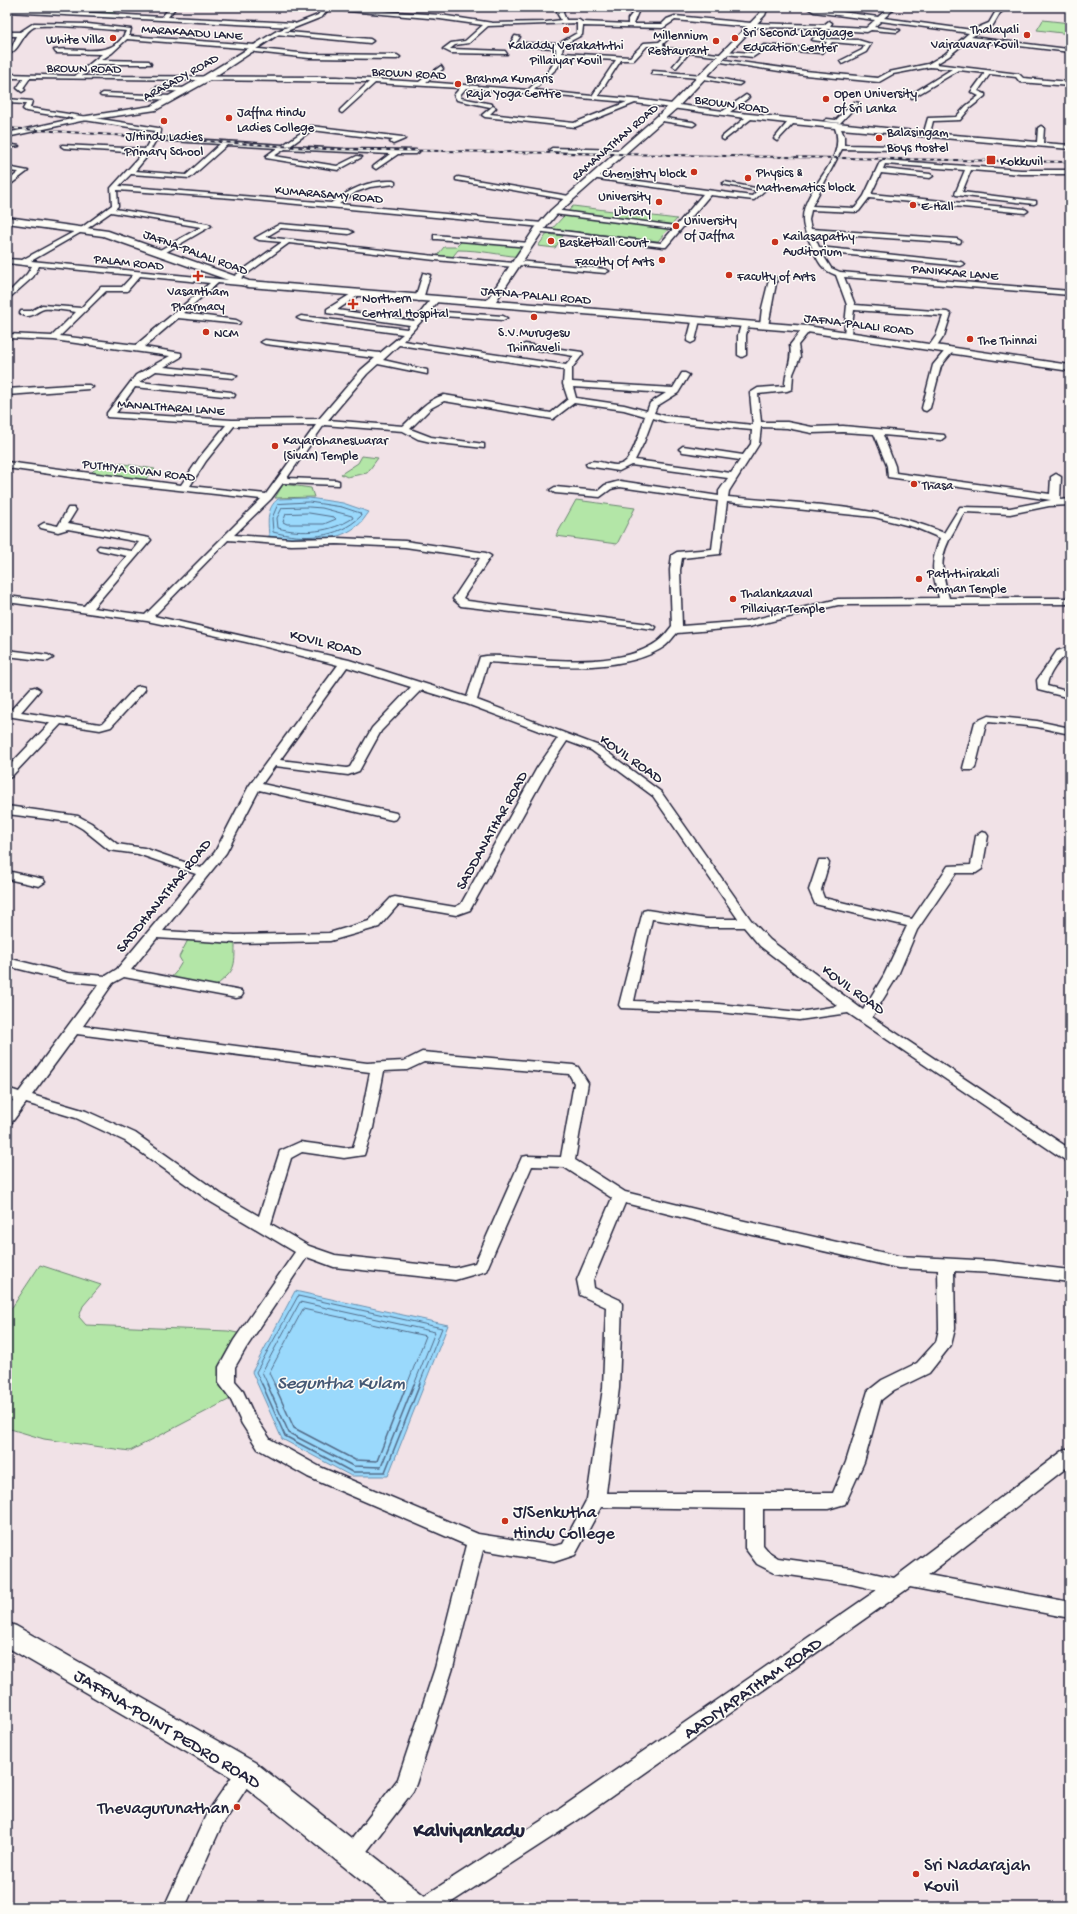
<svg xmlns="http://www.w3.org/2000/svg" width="1077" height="1914" font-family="'Gochi Hand',sans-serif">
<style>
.green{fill:#b3e6a7;stroke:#6a8471}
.water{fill:#9ad9fc;stroke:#6a90af}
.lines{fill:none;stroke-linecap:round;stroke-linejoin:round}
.shore-far1{stroke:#526b88;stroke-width:1}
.shore{stroke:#526b88;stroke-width:1.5}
.minor-casing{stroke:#22223b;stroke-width:3}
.major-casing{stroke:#22223b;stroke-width:3}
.minor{fill:#fdfcf7;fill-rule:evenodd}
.major{fill:#fdfcf7;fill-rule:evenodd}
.rail-casing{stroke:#22223b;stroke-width:2}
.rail{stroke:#fdfcf7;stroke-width:1.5;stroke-dasharray:4;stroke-linecap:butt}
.poi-dot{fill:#c8321e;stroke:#fdfcf7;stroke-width:1.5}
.labels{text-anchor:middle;stroke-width:3;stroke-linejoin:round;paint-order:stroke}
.far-poi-label{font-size:13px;fill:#22223b;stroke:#fdfcf7;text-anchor:start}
.far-street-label{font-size:13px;fill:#22223b;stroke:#fdfcf7}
.street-label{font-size:15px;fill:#22223b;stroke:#fdfcf7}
.near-poi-label{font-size:18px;fill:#22223b;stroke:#fdfcf7;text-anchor:start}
.near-street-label{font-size:18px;fill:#22223b;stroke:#fdfcf7}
.near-water-label{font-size:19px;font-style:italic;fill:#465975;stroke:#fdfcf7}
.near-quarter-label{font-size:20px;font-weight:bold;fill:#22223b;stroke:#fdfcf7}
</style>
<rect width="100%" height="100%" fill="#f1e2e7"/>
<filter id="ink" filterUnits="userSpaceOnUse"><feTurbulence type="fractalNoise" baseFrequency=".025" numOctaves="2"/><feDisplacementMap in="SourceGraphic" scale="8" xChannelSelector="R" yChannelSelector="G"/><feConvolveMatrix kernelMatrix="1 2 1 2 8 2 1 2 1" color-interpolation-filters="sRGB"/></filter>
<g filter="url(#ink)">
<path class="green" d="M31 7H121L113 14 13 10Z
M1043 20 1070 23V34L1037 30Z
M573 206 677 219 658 241 552 229Z
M547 234 563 236 555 248 538 246Z
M464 239 529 245 521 257C500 255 480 250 458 250L450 260 435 258 444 247H456Z
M362 456 378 458 367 473 347 477 341 474 358 463Z
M105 461 155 469 142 483 87 476Z
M283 484 311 488 314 497 275 498Z
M576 500 635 508 617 544 556 536Z
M190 936 235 939C235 971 236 969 212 989L168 981 176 972 182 962 179 957Z
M40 1265 101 1285 83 1306 79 1317 86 1325 228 1331 247 1335 227 1367 236 1396 130 1451 44 1439 7 1428V1315Z"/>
<path class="water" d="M309 498 343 503 369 512C365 517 362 523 357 526 333 545 297 541 269 536 268 523 266 508 278 499Z
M295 1291 448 1325 388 1476H351L282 1439 252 1372Z"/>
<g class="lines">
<path class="shore-far1" d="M309 502 342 507 360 513 361 516C338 539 303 540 273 532L272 518 278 504Z
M309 507 322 508 352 516 353 518C332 532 302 535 278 528L277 518 282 508Z
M309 513 334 517 336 519 324 524H287L283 522 286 514Z
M262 1385 256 1372 298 1296 442 1328 419 1385
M268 1385 262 1372 300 1302 435 1332 414 1385
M275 1385 269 1373 303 1309 426 1336 407 1385"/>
<path class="shore" d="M262 1384 285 1436 352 1472H385L420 1384
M267 1384 289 1433 353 1466 381 1467 414 1384
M274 1384 294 1428 355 1460 377 1461 407 1384"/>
<g class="minor-casing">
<path id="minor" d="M170 7H176L168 17 294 23 297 25 294 27 7 12V8L162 17Z
M302 7H326L440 15 493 23 546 22 561 20 557 13 558 7H564L563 13 566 20H579L582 22 628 24V19L635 10 638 12 633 24H662L667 19 675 16 751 23 824 25 829 21 832 23 830 26 866 28 875 20 814 12 806 7 878 17 890 7H896L884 18 972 30 989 23 996 11 1002 7H1008L1000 13 993 25 971 37 1068 49 1070 52 968 40 949 56 936 64 1019 74 1023 78 1070 82V86L1020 82 1016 77 990 74 978 91 985 94V96L970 108 960 120 933 121 930 133 1037 142 1038 128 1041 126 1044 128 1043 143 1070 145V149L841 129 844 136V145L895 146 898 148 895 150 842 149 812 206 855 208 864 196 880 162 883 160 1021 170H1070V174H1021L971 170 962 192 1036 201V203L1034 204 956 195 955 194 965 170 885 164 883 169 930 174 933 176 930 178 881 173 871 194 1025 209 1028 211 1025 213 869 198 859 211 857 212 811 210 809 220 811 229 957 239 961 241 960 243 813 233 819 247 961 262 965 264 961 266 821 252 831 268 840 272 1070 291V295L844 277 855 305 947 312 951 314 944 336 936 348H933L929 346 936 336 943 316 854 310 851 333 844 335 847 305 836 275C822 270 818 262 813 249 809 240 803 230 803 220 802 186 848 162 835 128L793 124 777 141 774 139 787 123 751 119 724 140 722 139V137L745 118 635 103 575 127 485 117 482 115 493 106 496 108 490 114 574 123 627 102 466 88 460 95 461 98 492 104V106L490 107 457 100 454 95 460 88 375 83 342 113 340 112V110L369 82 30 78 23 88 25 90 22 92 17 88 24 78H7V74L75 76 102 54 56 53 54 50C78 46 113 61 126 31 111 30 44 23 34 27 21 34 21 50 7 55V51L11 49 17 36H7V32H20L34 23 88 24 131 29 129 36 255 45 258 47 255 49 127 39 112 53 101 60 149 61 151 64H97L82 76 337 77 419 82 441 66 443 69 426 82 528 90C541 77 558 68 556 48L513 46 510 44 515 36 520 37 516 43 558 44 577 33V23L488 26 469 43 455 45 450 49 505 51 507 54 451 53 443 49 451 43 465 41 483 25 440 19ZM675 20 751 27 822 28 812 40 827 42 821 49 764 45 752 53 724 51 726 54 753 57 765 49 822 53 832 42 865 45 862 50 840 61 842 64 866 52 871 44 858 40 819 39 827 29 867 32 871 30 897 32 900 30 874 27 881 21 969 33 945 54 928 64 889 72 878 78 805 71 718 59 715 61 805 75 879 82 893 74 930 67 952 69 910 95 909 96 912 98 959 70 985 73 971 92 979 96 966 106 956 117 928 118 924 132 730 112 748 98 749 97 746 95 723 111 643 100 598 96 621 60H634L647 46H658L661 50 684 53 673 66 676 68 689 53 724 57 727 55 665 48 663 44 668 39 665 37 659 42 644 43 630 57 562 53 563 45 582 35 583 26 663 28ZM563 57 616 60 592 96 534 90 558 67Z
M277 31 370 39 373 41 370 43 275 34Z
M249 48 309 54 397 55 400 57 397 59 309 58 247 51Z
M653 71 703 75 742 83 739 85 698 78 651 74Z
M157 87 185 88 188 90 185 92 155 90 154 89Z
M103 93 171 96 174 98 171 100 101 96 100 95Z
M7 99 32 101 30 108 158 128 161 130 160 137 283 145 311 126 402 137 405 139 393 144 390 142 393 140 312 130 290 146 344 149 416 150 419 152 416 154H398L376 169 373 167 374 166 390 154 285 149 274 156 337 166 357 156 362 157 338 170 266 158V156L277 148 227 145 190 178 131 174 119 186 331 203C351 189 368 180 393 181L395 182V184L370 187 356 192 339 204 542 223 545 225 542 227 233 198 117 190 118 206 115 209 208 224 211 226 161 255H158V251L201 227 111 212 85 230 31 261 229 280 282 242 259 240 255 238 280 224 349 230 353 232 349 234 281 228 266 237 435 256 514 263 517 261 605 269 609 271 605 273 518 265 515 267 435 260 289 243 237 281 251 282V286L218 283 183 313 236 320 240 322 239 324 178 318 144 347 181 353V357L164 367 233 374 237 376 233 378 156 371 139 382 231 392 235 395 234 397 135 387 116 413 232 420 319 419 361 370 375 358 265 344 261 342 265 340 380 353 403 334 301 320 297 318 301 316 407 329 410 325 327 313V309L356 291 360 293 359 295 337 310 414 321 432 298H435L439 300 430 311 503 316 507 318 503 320 427 315 403 341 566 365 574 356 525 348 521 346 525 344 582 352 583 354 572 368V382L673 388 682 373H685L689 375 678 393 657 406 654 413 666 416 753 425 750 393 758 388 785 386C785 369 793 362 790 345L804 327H807L811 329 798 345 800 357 793 374 792 389 787 391 758 394 761 422H787L812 427 843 426 944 435 945 437 941 440 883 435 895 466 896 473 1050 494 1051 477 1056 474 1061 477 1060 500 1070 499V505L1049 506 1010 514 965 512C960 517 958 525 954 531 938 558 941 568 949 598H1070V604L838 605 748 627 677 633C673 637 669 643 665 646 622 676 539 665 488 662L477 700 599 746 661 792 751 920 770 940 863 1010 884 975 907 926 815 904 809 890 819 860H827L829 863 821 890 824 898 912 919 948 866 971 865 976 836 982 832 986 833 988 836 982 869 976 873H956L917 930 898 975 872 1017 1070 1149V1161L1065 1160 848 1013 799 1020 718 1012 621 1008 619 1005 643 911 647 910 706 919H738L653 796 591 750 567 741 549 768 470 910 456 915 398 905 379 927 330 941 235 943 157 938 131 970 236 990 241 991 243 994 241 997 236 998 124 977 113 983 83 1026 367 1063 404 1061 422 1052 573 1065 578 1067 588 1083 575 1160 625 1192 740 1220 898 1256 994 1261 1070 1270V1282L994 1273 954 1271 955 1329 951 1345 929 1373 894 1390 881 1400 864 1462 845 1504 828 1509H763V1545L769 1552 778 1558 851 1568 894 1578 1064 1450 1070 1448V1465L928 1575 1070 1602V1618L910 1587 575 1822 444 1907H415L418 1900 561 1808 877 1590 851 1584 775 1573 757 1564 745 1548V1509L601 1507 575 1555 554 1562 483 1550 453 1668 416 1784 413 1791 358 1863 351 1866 344 1863 341 1856 344 1849 398 1779 435 1668 466 1545 308 1477 258 1449 242 1424 230 1398 219 1383V1367L234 1340 295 1252 211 1202 125 1141 76 1118 26 1103 12 1122 7 1123V1108L13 1100 7 1098V1088L19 1092 99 984 68 981 7 966V958L68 973 106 976 117 969 196 874 138 854 109 850 83 829 71 822 7 814V806L78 816 91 823 117 844 144 848 201 868 215 852 249 786 338 665 246 642 147 621 7 602V596L84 606 127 556 99 550 97 548 99 546 132 551 139 542 68 529 58 532 41 528 39 526 44 523 58 526 68 508H74L76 510 68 523 149 538 151 540 93 608 145 615 261 499 114 483 7 468V462L181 485 200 457 226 425 107 417V413L136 375 170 356 54 340 7 338V334L52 336 76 312C68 311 51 308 44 309 36 311 30 321 20 313L21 311H31L42 305 81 308 101 287H122L133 275 39 266 33 277 7 300V294L27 274 32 266 7 263V259L22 260 81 228 112 205 111 188 143 153 64 148 61 146 62 145 145 149 155 131 26 111 23 109 26 104 7 103ZM156 140 220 144 186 175 135 171 145 159ZM140 276 210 283 136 345 60 336 106 291H127ZM399 345 564 370 563 384 568 399 551 413 444 395C426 400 416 414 403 426L328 420 367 374 378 364 427 374V370L383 360ZM573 387 666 393 650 403 647 411 624 405 576 398ZM444 401 553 419 574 403 624 410 645 416C640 430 636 448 627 460 616 473 595 455 586 464L587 466 619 471 631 465 728 478 719 491V496L620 481 605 485 598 491 555 487 550 490 555 493 600 497 611 489 620 487 718 501 712 549 677 552 672 555 670 570 672 626C668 631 663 638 657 642 623 666 563 661 523 658 510 657 493 654 480 657L467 697 349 660 154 616 228 540 291 545 337 544 405 547 480 558 453 599 461 606 654 629 655 627 650 624 468 601 463 598 466 593 491 556 486 553 405 541 337 538 291 539 234 535 271 499 283 483 339 485V481L336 480 287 478 324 425 403 431 418 439 431 442 484 448V444L431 437 410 429 431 408ZM653 418 666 422 752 430 751 444 743 455 683 446 679 449 683 452 740 460 731 473 635 460 644 442ZM316 425 266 494 190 486 206 461 234 426ZM761 427 787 428 812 433 843 432 874 434 887 466 888 477 1051 500 1010 508 960 507 944 533C876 504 800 504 728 497L729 491 759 444ZM727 502 874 517 914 527 940 538C930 565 932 571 939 598L838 599 748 621 682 626 680 570 682 558 720 554ZM347 667 411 687 372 728 350 767 347 768 280 760ZM421 690 467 704 558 738 537 768 461 904 455 907 395 897 391 898 369 921 329 933 235 935 163 931 226 853 259 790 392 820 396 819 398 816 396 813 262 784 275 766 348 775 359 771 381 731ZM652 919 706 927H744L760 946 838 1006 799 1012 718 1004 634 1001ZM77 1034 370 1072 359 1128 353 1147 344 1148 300 1142 280 1151 259 1216 221 1194 135 1133 86 1111 32 1095ZM424 1062 569 1074 574 1083 561 1157 527 1156 522 1157 475 1263 455 1268 335 1255 309 1246 271 1224 291 1158 302 1152 344 1158 364 1155 373 1128 384 1071 407 1070ZM532 1166 564 1167 612 1198 577 1280 580 1295 606 1307 603 1388 587 1499 563 1544 554 1546 478 1534 320 1467 270 1439 254 1415 242 1389 235 1381V1367L246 1348 307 1257 334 1267 455 1280 486 1271ZM625 1203 740 1232 898 1268 938 1270 939 1329 936 1342 917 1363 882 1380 868 1391 846 1462 833 1493H606L619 1388 622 1304 620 1300 594 1288 593 1280Z
M854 102 859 103 840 123 824 121 827 119 836 120Z
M658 117 693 122 696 124 693 126 656 120 655 119Z
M7 144 19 146 7 148Z
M552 148 622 150 625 152 622 154 550 151 549 150Z
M7 167 28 171 7 187V182L19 172 7 171Z
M593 175 752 196 757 191 722 184 725 182 765 190 754 200 710 195 666 247H663L536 231 534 230 538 228 661 243 673 229 554 214 551 212 554 210 676 226 703 194 591 178 590 177Z
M458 177 569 196 572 198 569 200 456 180V178Z
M434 235 529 243 533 245 529 247 437 239H434Z
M423 273 430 275 423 299 419 301 415 299Z
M770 276 777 278 768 326 764 328 760 326 762 308Z
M693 318 700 320 695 341 691 343 687 341Z
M742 322 749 324 746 335V355L742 357 738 355V335Z
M948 347 955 349 941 366 930 408 926 411 923 410 922 408 933 365Z
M70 385H89L93 387 89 389 7 395V389Z
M1070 647V653C1060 657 1047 676 1047 686L1070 692V698L1038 690 1037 680 1057 651Z
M7 650 48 655 53 658 48 661 7 656Z
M140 686 144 687 145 689 144 691 111 727 100 730 61 724 11 777 7 778V768L50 723 7 716V710H11L31 688 35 687 40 690 21 712 100 724 103 723 136 687Z
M988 716 1037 721 1070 728V734L1037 727 989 722 986 724 975 768 973 770H965L963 768 975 722Z
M7 871 43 879 45 882 39 886 7 879Z
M247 1763 254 1765 257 1772 221 1827 185 1907H164L207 1813 240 1765Z"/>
</g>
<g class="major-casing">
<path id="major" d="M323 7H330L322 17 279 34 208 81 156 110 81 121 7 137V133L81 117 151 106 202 77 275 32 318 15Z
M762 7H768L765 15 677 108 557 214 542 232 496 301 807 326 1070 365V371L807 332 248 287 103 236 7 223V217L108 231 249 281 487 300 535 228 551 210 671 104 760 13Z
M7 1623 16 1626 256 1763 426 1897 430 1907H394L238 1781 7 1647Z"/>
</g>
<use href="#minor" class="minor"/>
<use href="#major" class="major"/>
<g class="rail-casing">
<path id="rail" d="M7 128 326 149 1070 162"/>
</g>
<use href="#rail" class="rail"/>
</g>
</g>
<g class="poi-dot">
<circle cx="566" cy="30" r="4"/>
<circle cx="1027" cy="35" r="4"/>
<circle cx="113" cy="38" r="4"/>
<circle cx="735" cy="38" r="4"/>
<circle cx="716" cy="41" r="4"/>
<circle cx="458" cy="84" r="4"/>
<circle cx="826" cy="99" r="4"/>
<circle cx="229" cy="118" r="4"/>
<circle cx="164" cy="121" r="4"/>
<circle cx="879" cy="138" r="4"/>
<rect x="986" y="155" width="10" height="10" rx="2"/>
<circle cx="694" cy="172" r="4"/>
<circle cx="748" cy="178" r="4"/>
<circle cx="659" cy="202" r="4"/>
<circle cx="913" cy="205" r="4"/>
<circle cx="676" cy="226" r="4"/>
<circle cx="551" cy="241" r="4"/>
<circle cx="775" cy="242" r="4"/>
<circle cx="662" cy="260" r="4"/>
<circle cx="729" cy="275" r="4"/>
<path d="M196 270h4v4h4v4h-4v4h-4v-4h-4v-4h4z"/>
<path d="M351 298h4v4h4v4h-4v4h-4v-4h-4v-4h4z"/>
<circle cx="534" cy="317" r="4"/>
<circle cx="206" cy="332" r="4"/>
<circle cx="970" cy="339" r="4"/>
<circle cx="275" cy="446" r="4"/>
<circle cx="914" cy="484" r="4"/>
<circle cx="919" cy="579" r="4"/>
<circle cx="733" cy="599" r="4"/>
<circle cx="505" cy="1521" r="4"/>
<circle cx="237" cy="1807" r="4"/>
<circle cx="916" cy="1874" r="4"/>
</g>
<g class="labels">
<g class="far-poi-label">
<text x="1019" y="33" text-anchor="end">Thalayali<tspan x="1019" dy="15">Vairavavar Kovil</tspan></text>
<text x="743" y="36">Sri Second Language<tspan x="743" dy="15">Education Center</tspan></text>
<text x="708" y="39" text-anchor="end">Millennium<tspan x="708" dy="15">Restaurant</tspan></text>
<text x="105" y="43" text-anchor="end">White Villa</text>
<text x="566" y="49" text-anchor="middle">Kaladdy Verakaththi<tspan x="566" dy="15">Pillaiyar Kovil</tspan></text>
<text x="466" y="82">Brahma Kumaris<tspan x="466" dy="15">Raja Yoga Centre</tspan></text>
<text x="834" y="97">Open University<tspan x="834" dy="15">Of Sri Lanka</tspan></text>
<text x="237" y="116">Jaffna Hindu<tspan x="237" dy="15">Ladies College</tspan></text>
<text x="887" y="136">Balasingam<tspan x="887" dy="15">Boys Hostel</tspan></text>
<text x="164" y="140" text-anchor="middle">J/Hindu Ladies<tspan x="164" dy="15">Primary School</tspan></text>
<text x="1000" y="165">Kokkuvil</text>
<text x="756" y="176">Physics &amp;<tspan x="756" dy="15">Mathematics block</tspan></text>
<text x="686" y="177" text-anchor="end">Chemistry block</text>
<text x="651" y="200" text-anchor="end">University<tspan x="651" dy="15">Library</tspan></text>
<text x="921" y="210">E-Hall</text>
<text x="684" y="224">University<tspan x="684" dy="15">Of Jaffna</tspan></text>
<text x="783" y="240">Kailasapathy<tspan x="783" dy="15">Auditorium</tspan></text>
<text x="559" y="246">Basketball Court</text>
<text x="654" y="265" text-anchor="end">Faculty Of Arts</text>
<text x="737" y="280">Faculty of Arts</text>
<text x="198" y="295" text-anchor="middle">Vasantham<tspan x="198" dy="15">Pharmacy</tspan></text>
<text x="362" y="302">Northern<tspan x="362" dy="15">Central Hospital</tspan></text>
<text x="534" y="336" text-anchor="middle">S.V.Murugesu<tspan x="534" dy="15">Thinnaveli</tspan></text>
<text x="214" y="337">NCM</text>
<text x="978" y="344">The Thinnai</text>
<text x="283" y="444">Kayarohaneswarar<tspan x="283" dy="15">(Sivan) Temple</tspan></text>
<text x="922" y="489">Thasa</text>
<text x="927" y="577">Paththirakali<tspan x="927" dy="15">Amman Temple</tspan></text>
<text x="741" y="597">Thalankaaval<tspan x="741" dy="15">Pillaiyar Temple</tspan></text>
</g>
<g class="far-street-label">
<text transform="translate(192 31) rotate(4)" y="5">MARAKAADU LANE</text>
<text transform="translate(84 67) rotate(1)" y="5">BROWN ROAD</text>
<text transform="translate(409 72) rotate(3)" y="5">BROWN ROAD</text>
<text transform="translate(180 76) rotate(-29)" y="5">ARASADY ROAD</text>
<text transform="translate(732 103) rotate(8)" y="5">BROWN ROAD</text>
<text transform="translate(614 141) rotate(-41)" y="5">RAMANATHAN ROAD</text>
<text transform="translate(329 193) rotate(5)" y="5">KUMARASAMY ROAD</text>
<text transform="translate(196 251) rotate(20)" y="5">JAFNA-PALALI ROAD</text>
<text transform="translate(129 261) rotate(6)" y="5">PALAM ROAD</text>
<text transform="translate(955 271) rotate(5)" y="5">PANIKKAR LANE</text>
<text transform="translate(536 294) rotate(5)" y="5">JAFNA-PALALI ROAD</text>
<text transform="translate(859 323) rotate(7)" y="5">JAFNA-PALALI ROAD</text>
<text transform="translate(171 406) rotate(4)" y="5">MANALTHARAI LANE</text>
<text transform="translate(139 469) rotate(7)" y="5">PUTHIYA SIVAN ROAD</text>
</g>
<g class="street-label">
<text transform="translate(326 642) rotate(14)" y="5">KOVIL ROAD</text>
<text transform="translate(632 758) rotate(35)" y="5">KOVIL ROAD</text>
<text transform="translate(491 830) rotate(-61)" y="5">SADDANATHAR ROAD</text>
<text transform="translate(163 895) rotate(-51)" y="5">SADDHANATHAR ROAD</text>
<text transform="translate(854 989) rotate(36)" y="5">KOVIL ROAD</text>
</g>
<g class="near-poi-label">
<text x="513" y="1517">J/Senkutha<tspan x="513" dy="21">Hindu College</tspan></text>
<text x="229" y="1813" text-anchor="end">Thevagurunathan</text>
<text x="924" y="1870">Sri Nadarajah<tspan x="924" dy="21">Kovil</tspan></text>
</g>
<g class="near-street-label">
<text transform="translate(752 1687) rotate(-35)" y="6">AADIYAPATHAM ROAD</text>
<text transform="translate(168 1728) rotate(31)" y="6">JAFFNA-POINT PEDRO ROAD</text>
</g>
<g class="near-water-label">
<text x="341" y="1388">Seguntha Kulam</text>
</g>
<g class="near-quarter-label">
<text x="469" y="1836">Kalviyankadu</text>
</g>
</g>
<rect width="1077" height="1914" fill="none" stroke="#fdfcf7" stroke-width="24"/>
<rect x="12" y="12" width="1053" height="1890" fill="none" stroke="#22223b" stroke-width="1.5" filter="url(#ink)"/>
</svg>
